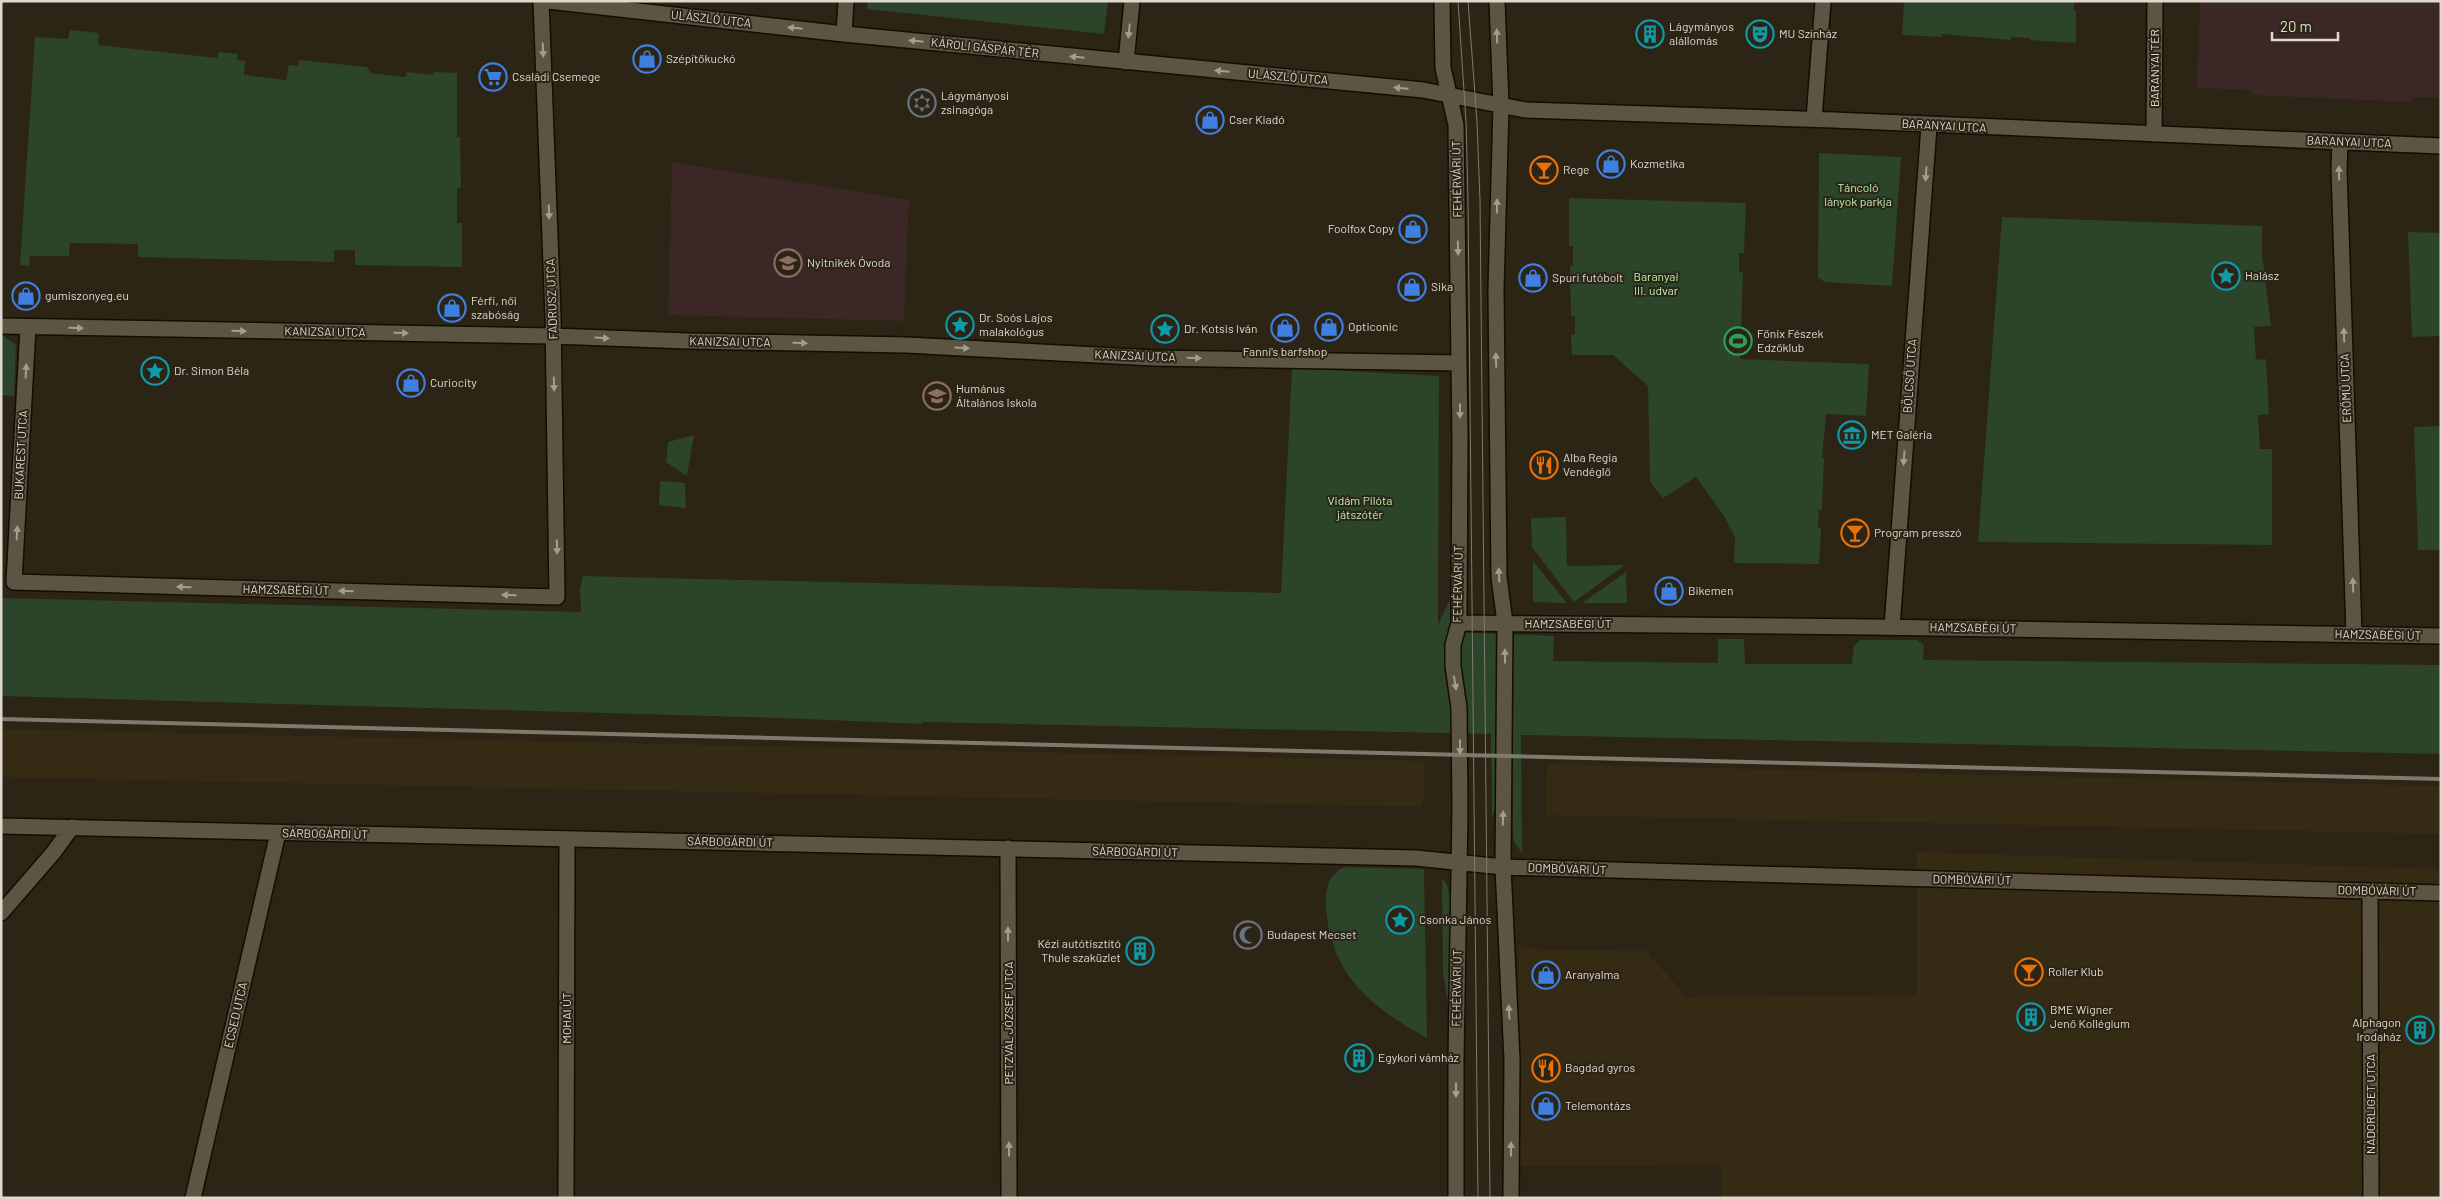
<svg xmlns="http://www.w3.org/2000/svg" width="2442" height="1199" font-family="Barlow,sans-serif">
<style>
.built{fill:#352a14}
.education{fill:#3b2725}
.green{fill:#2c442a}
.lines{fill:none;stroke-linecap:round;stroke-linejoin:round}
.minor-casing{stroke:#140d02;stroke-width:18}
.minor{stroke:#5d5544;stroke-width:15}
.tram{stroke:#807a6d;stroke-width:1}
.rail{stroke:#807a6d;stroke-width:4}
.oneway{fill:#a49e90}
.labels{text-anchor:middle;stroke-width:4;stroke-linejoin:round;paint-order:stroke}
.street-label{font-size:12px;fill:#ded9cf;stroke:#2c2415}
.poi-label{font-size:12px;fill:#ded9cf;stroke:#2c2415;text-anchor:start}
.park-label{font-size:12px;fill:#b4f3b0;stroke:#2c2415}
</style>
<rect width="100%" height="100%" fill="#2c2415"/>
<path class="built" d="M1 729 1425 761 1423 807 1 777Z
M1547 764 2441 786V834L1546 815Z
M1917 852 2441 869V1198H1722V1165L1517 1166 1519 946 1547 950 1648 951 1652 959 1681 989 1682 997 1917 995Z"/>
<path class="education" d="M2200 1H2441V98L2412 97V102L2252 95 2251 90 2197 88Z
M672 162 909 200 904 321 668 315Z"/>
<path class="green" d="M868 1H1108L1104 34 867 9Z
M1904 1H2074V10H2076V43L2030 40V38L2011 37V40L1942 34V37L1902 35Z
M70 30 99 33 98 45 217 58 219 52 238 54 237 60 245 61 244 75 286 80 289 65 298 66 299 60 367 67 371 73 405 77 407 72 433 75 434 72 457 73V137H460L461 187 457 188V223H462V267L355 265V250H334V262L138 257V244L70 243 69 256H30L29 266 20 265 35 37 68 39Z
M1819 153 1901 157 1892 286 1825 282 1818 278Z
M1569 198 1746 203 1744 253H1739V272H1743L1740 359 1869 364 1866 416 1826 414 1822 458H1824L1822 510H1819L1818 527 1821 528 1819 564 1734 563 1735 537 1724 516 1696 477 1663 498 1650 482 1648 386 1613 355H1572L1571 335 1575 334V317L1571 316 1570 266H1573V246H1569Z
M2002 217 2262 226V254L2271 326 2254 327 2256 360 2266 359 2269 414 2258 415 2260 449H2272V545L1978 542Z
M2408 232 2441 233V336L2412 337Z
M1 334 16 345 14 396 1 395Z
M1292 368 1439 376 1438 625 1453 592H1455L1451 632 1554 636 1553 661 1718 663V639H1744L1745 664H1852L1854 646 1860 640H1917L1924 645 1923 660 2441 665V754L1521 735 1522 853 1514 842 1513 832V735H1496L1495 808 1492 818 1491 734 922 722V724L781 718 1 696V598L581 612 580 589 583 576 1281 593Z
M2441 426V550H2418L2414 427Z
M694 435 687 476 666 462 668 442Z
M660 481 685 483 686 508 659 505Z
M1566 517 1567 566 1625 565 1574 602 1532 547 1531 518Z
M1533 561 1567 603 1533 602Z
M1626 572 1627 603H1582Z
M1344 867 1424 869 1427 1038C1371 1007 1330 975 1326 906 1325 888 1328 876 1344 867Z
M1442 880C1446 882 1447 884 1448 889 1453 908 1454 989 1449 1008L1443 973Z"/>
<g class="lines">
<g class="minor-casing">
<path id="minor" d="M548 1 844 34 1423 90 1525 110 1833 120 2441 146
M1442 1 1443 68 1456 125 1460 440 1459 611V623L1453 645V666L1459 708 1460 809 1456 1060V1198
M1497 1 1501 106 1496 290 1499 577 1505 623 1503 867 1512 1060 1511 1198
M844 34 846 1
M1126 62 1132 1
M1814 119 1823 1
M2154 134 2155 1
M2340 142 2339 169 2354 634
M1 326 553 336 688 341 906 345 1154 358 1459 363
M28 327 14 582 557 597 553 316 541 1
M1459 623 1871 627 2441 636
M1892 627 1929 126
M1 826 1416 858 1503 867 2441 893
M1008 848 1009 1198
M2370 891 2371 1198
M1 913 53 853 72 827
M193 1198 278 833
M566 1198 567 839"/>
</g>
<use href="#minor" class="minor"/>
<path class="tram" d="M1458 1 1466 121 1468 201 1478 1198
M1468 1 1477 122 1480 200 1490 1198"/>
<path class="rail" d="M1 719 2441 779"/>
</g>
<defs><path id="oneway-solid" d="M-6-.8H1V-3.2L6.5 0L1 3.2V.8H-6Z" transform="scale(1.25)"/></defs>
<g class="oneway">
<use href="#oneway-solid" transform="translate(795 28) rotate(-174)"/>
<use href="#oneway-solid" transform="translate(1129 31) rotate(96)"/>
<use href="#oneway-solid" transform="translate(1497 36) rotate(-91)"/>
<use href="#oneway-solid" transform="translate(916 41) rotate(-174)"/>
<use href="#oneway-solid" transform="translate(543 50) rotate(88)"/>
<use href="#oneway-solid" transform="translate(1077 57) rotate(-174)"/>
<use href="#oneway-solid" transform="translate(1222 71) rotate(-175)"/>
<use href="#oneway-solid" transform="translate(1401 88) rotate(-175)"/>
<use href="#oneway-solid" transform="translate(2339 173) rotate(-91)"/>
<use href="#oneway-solid" transform="translate(1926 174) rotate(94)"/>
<use href="#oneway-solid" transform="translate(1497 206) rotate(-89)"/>
<use href="#oneway-solid" transform="translate(549 212) rotate(88)"/>
<use href="#oneway-solid" transform="translate(1458 248) rotate(89)"/>
<use href="#oneway-solid" transform="translate(76 328) rotate(1)"/>
<use href="#oneway-solid" transform="translate(239 331) rotate(1)"/>
<use href="#oneway-solid" transform="translate(401 333) rotate(1)"/>
<use href="#oneway-solid" transform="translate(2344 335) rotate(-92)"/>
<use href="#oneway-solid" transform="translate(602 338) rotate(3)"/>
<use href="#oneway-solid" transform="translate(800 343) rotate(1)"/>
<use href="#oneway-solid" transform="translate(962 348) rotate(3)"/>
<use href="#oneway-solid" transform="translate(1194 358) rotate(1)"/>
<use href="#oneway-solid" transform="translate(1496 360) rotate(-91)"/>
<use href="#oneway-solid" transform="translate(26 371) rotate(-87)"/>
<use href="#oneway-solid" transform="translate(554 384) rotate(89)"/>
<use href="#oneway-solid" transform="translate(1460 411) rotate(89)"/>
<use href="#oneway-solid" transform="translate(1904 458) rotate(94)"/>
<use href="#oneway-solid" transform="translate(17 533) rotate(-87)"/>
<use href="#oneway-solid" transform="translate(557 547) rotate(89)"/>
<use href="#oneway-solid" transform="translate(1499 575) rotate(-93)"/>
<use href="#oneway-solid" transform="translate(2353 585) rotate(-92)"/>
<use href="#oneway-solid" transform="translate(184 587) rotate(-179)"/>
<use href="#oneway-solid" transform="translate(346 591) rotate(-179)"/>
<use href="#oneway-solid" transform="translate(509 595) rotate(-179)"/>
<use href="#oneway-solid" transform="translate(1505 656) rotate(-90)"/>
<use href="#oneway-solid" transform="translate(1455 683) rotate(81)"/>
<use href="#oneway-solid" transform="translate(1460 747) rotate(89)"/>
<use href="#oneway-solid" transform="translate(1503 818) rotate(-89)"/>
<use href="#oneway-solid" transform="translate(1008 934) rotate(-90)"/>
<use href="#oneway-solid" transform="translate(1509 1012) rotate(-93)"/>
<use href="#oneway-solid" transform="translate(1456 1090) rotate(90)"/>
<use href="#oneway-solid" transform="translate(1009 1149) rotate(-90)"/>
<use href="#oneway-solid" transform="translate(1511 1149) rotate(-90)"/>
</g>
<defs>
<g id="building-ring" transform="scale(1.4375)"><circle r="9.5" fill="#2c2415" stroke="#0f9aa8" stroke-width="1.5"/><path d="M-4-6H4V6H1V3H-1V6H-4ZM-2.5-4.3h1.7v1.8h-1.7ZM.8-4.3h1.7v1.8H.8ZM-2.5-1h1.7V.8h-1.7ZM.8-1h1.7V.8H.8Z" fill="#0f9aa8"/></g>
<g id="theatre-ring" transform="scale(1.4375)"><circle r="9.5" fill="#2c2415" stroke="#0f9aa8" stroke-width="1.5"/><path d="M-5-5.5Q0-4 5-5.5V0Q5 5 0 6Q-5 5-5 0ZM-3.3-2.5H-1v1.5H-3.3ZM1-2.5H3.3v1.5H1ZM-2.8 1Q0 5.5 2.8 1Z" fill="#0f9aa8"/></g>
<g id="shop-ring" transform="scale(1.4375)"><circle r="9.5" fill="#2c2415" stroke="#3f7fe0" stroke-width="1.5"/><path d="M-5-2.5h2.3a2.7 3.5 0 0 1 5.4 0H5L5.5 6h-11ZM-1.5-2.5h3a1.5 2.3 0 0 0-3 0Z" fill="#3f7fe0"/></g>
<g id="supermarket-ring" transform="scale(1.4375)"><circle r="9.5" fill="#2c2415" stroke="#3f7fe0" stroke-width="1.5"/><path d="M-6-5.5h2.5l.6 2H6L4.5 2H-2.5L-4.4-4H-6ZM-1.5 3.2a1.3 1.3 0 1 0 .1 0ZM3 3.2a1.3 1.3 0 1 0 .1 0Z" fill="#3f7fe0"/></g>
<g id="synagogue-ring" transform="scale(1.4375)"><circle r="9.5" fill="#2c2415" stroke="#6b7280" stroke-width="1.5"/><path d="M0-6.5L5.6 3.2H-5.6ZM0 6.5L5.6-3.2H-5.6Z" fill="#6b7280"/></g>
<g id="bar-ring" transform="scale(1.4375)"><circle r="9.5" fill="#2c2415" stroke="#e8710a" stroke-width="1.5"/><path d="M-6-5H6L.8 .8V4.5H3.5V6h-7V4.5H-.8V.8Z" fill="#e8710a"/></g>
<g id="school-ring" transform="scale(1.4375)"><circle r="9.5" fill="#2c2415" stroke="#8d6e63" stroke-width="1.5"/><path d="M0-5L7-2L0 1L-7-2ZM-4 1L0 2.5L4 1V4Q0 6-4 4Z" fill="#8d6e63"/></g>
<g id="sight-ring" transform="scale(1.4375)"><circle r="9.5" fill="#2c2415" stroke="#0f9aa8" stroke-width="1.5"/><path d="M0-6L1.8-2.2L6-1.7L2.9 1.2L3.7 5.4L0 3.3L-3.7 5.4L-2.9 1.2L-6-1.7L-1.8-2.2Z" fill="#0f9aa8"/></g>
<g id="stadium-ring" transform="scale(1.4375)"><circle r="9.5" fill="#2c2415" stroke="#2e9e5b" stroke-width="1.5"/><path d="M0-5a6.5 5 0 1 0 0 10a6.5 5 0 1 0 0-10ZM-3.5-1.8h7v3.6h-7Z" fill="#2e9e5b"/></g>
<g id="museum-ring" transform="scale(1.4375)"><circle r="9.5" fill="#2c2415" stroke="#0f9aa8" stroke-width="1.5"/><path d="M0-6L6-3V-2H-6V-3ZM-5-1h2V3h-2ZM-1-1h2V3h-2ZM3-1h2V3H3ZM-6 4H6V6H-6Z" fill="#0f9aa8"/></g>
<g id="restaurant-ring" transform="scale(1.4375)"><circle r="9.5" fill="#2c2415" stroke="#e8710a" stroke-width="1.5"/><path d="M-5-6h1v4h1v-4h1v4h1v-4h1v5L-1.5 .5V6h-2V.5L-5-1ZM5-6V6H3V1.5H1.5Q1.5-4 5-6Z" fill="#e8710a"/></g>
<g id="mosque-ring" transform="scale(1.4375)"><circle r="9.5" fill="#2c2415" stroke="#6b7280" stroke-width="1.5"/><path d="M3.5-4.9A6 6 0 1 0 3.5 4.9A5 5 0 1 1 3.5-4.9Z" fill="#6b7280"/></g>
</defs>
<g fill-rule="evenodd">
<use href="#building-ring" x="1650" y="34"/>
<use href="#theatre-ring" x="1760" y="34"/>
<use href="#shop-ring" x="647" y="59"/>
<use href="#supermarket-ring" x="493" y="77"/>
<use href="#synagogue-ring" x="922" y="103"/>
<use href="#shop-ring" x="1210" y="120"/>
<use href="#shop-ring" x="1611" y="164"/>
<use href="#bar-ring" x="1544" y="170"/>
<use href="#shop-ring" x="1413" y="229"/>
<use href="#school-ring" x="788" y="263"/>
<use href="#sight-ring" x="2226" y="276"/>
<use href="#shop-ring" x="1533" y="278"/>
<use href="#shop-ring" x="1412" y="287"/>
<use href="#shop-ring" x="26" y="296"/>
<use href="#shop-ring" x="452" y="308"/>
<use href="#sight-ring" x="960" y="325"/>
<use href="#shop-ring" x="1329" y="327"/>
<use href="#shop-ring" x="1285" y="328"/>
<use href="#sight-ring" x="1165" y="329"/>
<use href="#stadium-ring" x="1738" y="341"/>
<use href="#sight-ring" x="155" y="371"/>
<use href="#shop-ring" x="411" y="383"/>
<use href="#school-ring" x="937" y="396"/>
<use href="#museum-ring" x="1852" y="435"/>
<use href="#restaurant-ring" x="1544" y="465"/>
<use href="#bar-ring" x="1855" y="533"/>
<use href="#shop-ring" x="1669" y="591"/>
<use href="#sight-ring" x="1400" y="920"/>
<use href="#mosque-ring" x="1248" y="935"/>
<use href="#building-ring" x="1140" y="951"/>
<use href="#bar-ring" x="2029" y="972"/>
<use href="#shop-ring" x="1546" y="975"/>
<use href="#building-ring" x="2031" y="1017"/>
<use href="#building-ring" x="2420" y="1030"/>
<use href="#building-ring" x="1359" y="1058"/>
<use href="#restaurant-ring" x="1546" y="1068"/>
<use href="#shop-ring" x="1546" y="1106"/>
</g>
<g class="labels">
<g class="street-label">
<text transform="translate(711 19) rotate(6)" y="4">ULÁSZLÓ UTCA</text>
<text transform="translate(985 48) rotate(6)" y="4">KÁROLI GÁSPÁR TÉR</text>
<text transform="translate(2155 68) rotate(-90)" y="4">BARANYAI TÉR</text>
<text transform="translate(1288 77) rotate(5)" y="4">ULÁSZLÓ UTCA</text>
<text transform="translate(1944 126) rotate(3)" y="4">BARANYAI UTCA</text>
<text transform="translate(2349 142) rotate(2)" y="4">BARANYAI UTCA</text>
<text transform="translate(1457 179) rotate(-91)" y="4">FEHÉRVÁRI ÚT</text>
<text transform="translate(552 299) rotate(-92)" y="4">FADRUSZ UTCA</text>
<text transform="translate(325 332) rotate(1)" y="4">KANIZSAI UTCA</text>
<text transform="translate(730 342) rotate(1)" y="4">KANIZSAI UTCA</text>
<text transform="translate(1135 356) rotate(2)" y="4">KANIZSAI UTCA</text>
<text transform="translate(1910 376) rotate(-86)" y="4">BÖLCSŐ UTCA</text>
<text transform="translate(2346 388) rotate(-92)" y="4">ERŐMŰ UTCA</text>
<text transform="translate(21 455) rotate(-87)" y="4">BUKAREST UTCA</text>
<text transform="translate(1458 584) rotate(-89)" y="4">FEHÉRVÁRI ÚT</text>
<text transform="translate(286 590) rotate(1)" y="4">HAMZSABÉGI ÚT</text>
<text x="1568" y="628">HAMZSABÉGI ÚT</text>
<text transform="translate(1973 628) rotate(1)" y="4">HAMZSABÉGI ÚT</text>
<text transform="translate(2378 635) rotate(1)" y="4">HAMZSABÉGI ÚT</text>
<text transform="translate(325 834) rotate(1)" y="4">SÁRBOGÁRDI ÚT</text>
<text transform="translate(730 842) rotate(1)" y="4">SÁRBOGÁRDI ÚT</text>
<text transform="translate(1135 852) rotate(1)" y="4">SÁRBOGÁRDI ÚT</text>
<text transform="translate(1567 869) rotate(2)" y="4">DOMBÓVÁRI ÚT</text>
<text transform="translate(1972 880) rotate(1)" y="4">DOMBÓVÁRI ÚT</text>
<text transform="translate(2377 891) rotate(1)" y="4">DOMBÓVÁRI ÚT</text>
<text transform="translate(1457 988) rotate(-89)" y="4">FEHÉRVÁRI ÚT</text>
<text transform="translate(236 1015) rotate(-77)" y="4">ECSED UTCA</text>
<text transform="translate(567 1018) rotate(-90)" y="4">MOHAI ÚT</text>
<text transform="translate(1009 1023) rotate(-90)" y="4">PETZVÁL JÓZSEF UTCA</text>
<text transform="translate(2371 1104) rotate(-90)" y="4">NÁDORLIGET UTCA</text>
</g>
<g class="poi-label">
<text x="1669" y="31">Lágymányos<tspan x="1669" dy="14">alállomás</tspan></text>
<text x="1779" y="38">MU Színház</text>
<text x="666" y="63">Szépítőkuckó</text>
<text x="512" y="81">Családi Csemege</text>
<text x="941" y="100">Lágymányosi<tspan x="941" dy="14">zsinagóga</tspan></text>
<text x="1229" y="124">Cser Kiadó</text>
<text x="1630" y="168">Kozmetika</text>
<text x="1563" y="174">Rege</text>
<text x="1394" y="233" text-anchor="end">Foolfox Copy</text>
<text x="807" y="267">Nyitnikék Óvoda</text>
<text x="2245" y="280">Halász</text>
<text x="1552" y="282">Spuri futóbolt</text>
<text x="1431" y="291">Sika</text>
<text x="45" y="300">gumiszonyeg.eu</text>
<text x="471" y="305">Férfi, női<tspan x="471" dy="14">szabóság</tspan></text>
<text x="979" y="322">Dr. Soós Lajos<tspan x="979" dy="14">malakológus</tspan></text>
<text x="1348" y="331">Opticonic</text>
<text x="1184" y="333">Dr. Kotsis Iván</text>
<text x="1757" y="338">Főnix Fészek<tspan x="1757" dy="14">Edzőklub</tspan></text>
<text x="1285" y="356" text-anchor="middle">Fanni's barfshop</text>
<text x="174" y="375">Dr. Simon Béla</text>
<text x="430" y="387">Curiocity</text>
<text x="956" y="393">Humánus<tspan x="956" dy="14">Általános Iskola</tspan></text>
<text x="1871" y="439">MET Galéria</text>
<text x="1563" y="462">Alba Regia<tspan x="1563" dy="14">Vendéglő</tspan></text>
<text x="1874" y="537">Program presszó</text>
<text x="1688" y="595">Bikemen</text>
<text x="1419" y="924">Csonka János</text>
<text x="1267" y="939">Budapest Mecset</text>
<text x="1121" y="948" text-anchor="end">Kézi autótisztító<tspan x="1121" dy="14">Thule szaküzlet</tspan></text>
<text x="2048" y="976">Roller Klub</text>
<text x="1565" y="979">Aranyalma</text>
<text x="2050" y="1014">BME Wigner<tspan x="2050" dy="14">Jenő Kollégium</tspan></text>
<text x="2401" y="1027" text-anchor="end">Alphagon<tspan x="2401" dy="14">Irodaház</tspan></text>
<text x="1378" y="1062">Egykori vámház</text>
<text x="1565" y="1072">Bagdad gyros</text>
<text x="1565" y="1110">Telemontázs</text>
</g>
<g class="park-label">
<text x="1858" y="192">Táncoló<tspan x="1858" dy="14">lányok parkja</tspan></text>
<text x="1656" y="281">Baranyai<tspan x="1656" dy="14">III. udvar</tspan></text>
<text x="1360" y="505">Vidám Pilóta<tspan x="1360" dy="14">játszótér</tspan></text>
</g>
</g>
<rect width="2442" height="1199" fill="none" stroke="#ded9cf" stroke-width="5"/>
<path d="M2272 32v8h66v-8" fill="none" stroke="#ded9cf" stroke-width="2.5"/>
<text x="2280" y="32" font-size="15" fill="#ded9cf" stroke="#2c2415" stroke-width="4" paint-order="stroke">20 m</text>
</svg>
